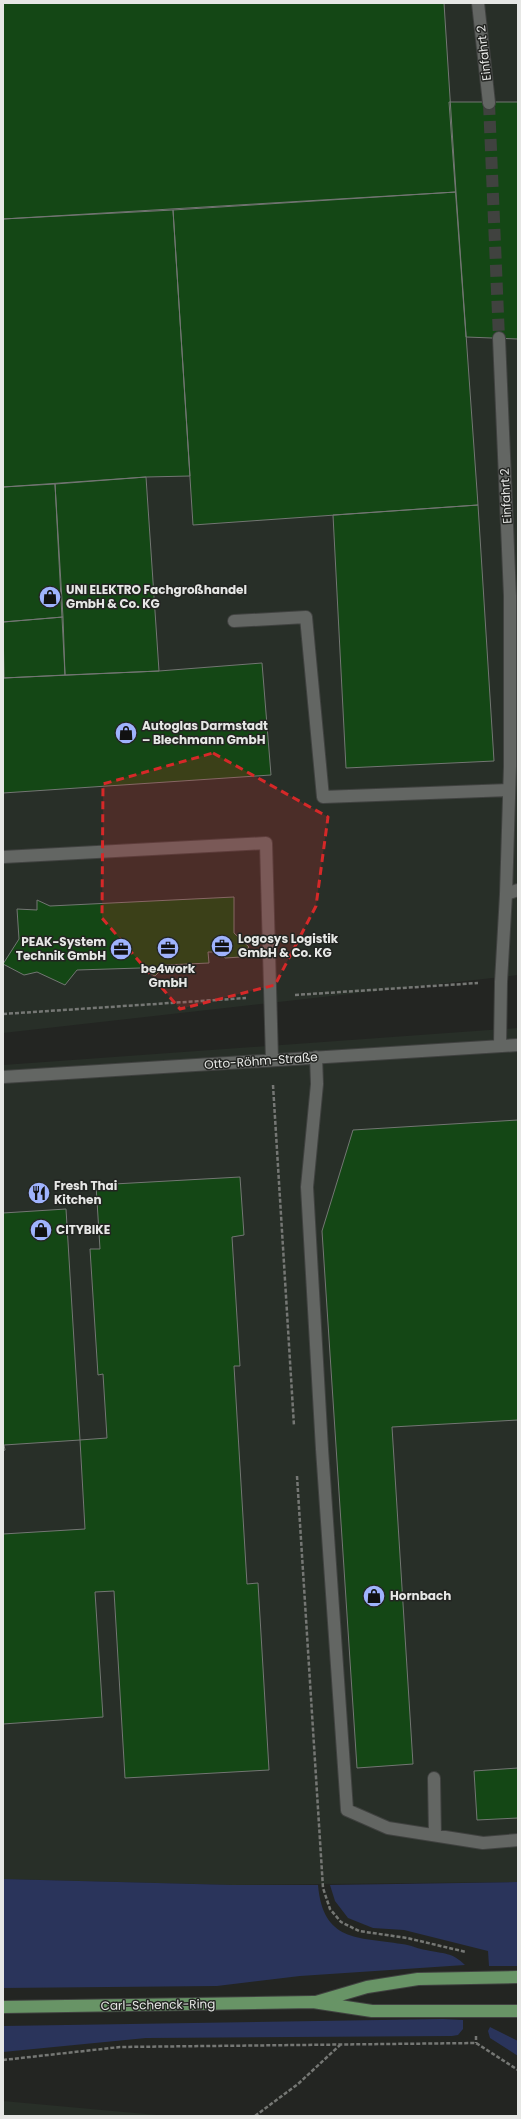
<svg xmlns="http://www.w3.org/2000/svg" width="521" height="2119" font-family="Poppins,sans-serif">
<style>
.built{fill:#282f28}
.green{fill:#2a345b}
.building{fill:#144715;stroke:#737673}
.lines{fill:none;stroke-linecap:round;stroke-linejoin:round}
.minor-tunnel{stroke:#40423f;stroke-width:12;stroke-dasharray:12 6;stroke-linecap:butt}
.minor-casing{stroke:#404240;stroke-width:14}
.major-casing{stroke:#404240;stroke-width:14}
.path{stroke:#757774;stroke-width:2.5;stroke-dasharray:4 2;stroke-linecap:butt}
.minor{stroke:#636663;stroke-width:12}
.major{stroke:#689466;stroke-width:12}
.marked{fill:#d62828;fill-opacity:0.2;stroke:#d62828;stroke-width:3;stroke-dasharray:8 5;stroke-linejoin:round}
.labels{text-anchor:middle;stroke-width:3;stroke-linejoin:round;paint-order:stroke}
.street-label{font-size:12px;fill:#e6e7e5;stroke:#232522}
.poi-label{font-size:12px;font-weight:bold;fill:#e6e7e5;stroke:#232522;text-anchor:start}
</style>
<rect width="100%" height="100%" fill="#232522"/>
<path class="built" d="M3 3H518V975L3 1033Z
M518 1028V1882L233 1885 3 1879V1065Z
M3 2101 168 2116H3Z"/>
<path class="green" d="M3 1879 233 1885H318C323 1942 357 1937 402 1944 411 1945 418 1949 426 1950 444 1954 452 1952 465 1965L300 1976 217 1986 3 1988Z
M518 1882V1966H489L488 1951 404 1930 373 1928 348 1918 335 1901 330 1885Z
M443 2019 463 2020V2029L458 2035 452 2036 146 2038 3 2052V2026Z
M490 2027 518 2041V2056L490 2038 488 2031Z"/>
<path class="building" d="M3 3H444L456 192 3 219Z
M449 102H518V339L466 337Z
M456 192 478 505 193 525 173 210Z
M173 210 190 476 146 477 3 487V219Z
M146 477 159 671 65 675 55 484Z
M55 484 63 617 3 622V487Z
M478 505 494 761 346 768 333 515Z
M63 617 65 675 4 678 3 622Z
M262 663 271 775 3 793V678L159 671Z
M234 897V933L249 947 241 957 225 958 220 952H208L209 963 166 965 155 976 140 968 77 970 65 985 37 972 24 975 3 964 19 939 17 909 37 910V900L50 906Z
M518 1120V1420L392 1427 413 1764 357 1768 322 1231 353 1130Z
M240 1177 244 1235 232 1237 240 1366H234L247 1584 258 1583 269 1770 125 1778 114 1591 95 1592 103 1717 3 1724V1534L85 1529 80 1440 107 1438 103 1374 98 1375 90 1249H100L96 1185Z
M66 1209 80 1440 4 1445 5 1450 3 1451V1213Z
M518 1768V1818L477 1820 474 1771Z"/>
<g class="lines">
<path class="minor-tunnel" d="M489 103 499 338"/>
<g class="minor-casing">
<path id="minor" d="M478 3 489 103
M499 338 510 596V766L506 894
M234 621 306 617 323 797 509 790
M3 857 266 843 272 1060
M500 1046 501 982 506 894 518 890
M316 1057 317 1084 307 1187 322 1449 347 1810 388 1828 483 1843 518 1840
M3 1077 518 1045
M434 1778 435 1835"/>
</g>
<g class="major-casing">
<path id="major" d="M316 2002 367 1987 418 1979 518 1977
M3 2007 313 2002 372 2011H518"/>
</g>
<path class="path" d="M295 995 478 983
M3 1014 246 998
M273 1085 294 1426
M297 1476 323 1888 330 1909 341 1922 359 1931 407 1938 466 1952
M476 2036V2043
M3 2060 120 2047 476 2043 518 2070
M255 2116 298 2084 340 2045"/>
<use href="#minor" class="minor"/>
<use href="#major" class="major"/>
</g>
<path class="marked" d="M213 753 328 817 316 906 275 985 180 1009 102 918 103 784Z"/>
<defs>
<g id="shop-disc" transform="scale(1.15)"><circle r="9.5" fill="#9fb3fd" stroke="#232522"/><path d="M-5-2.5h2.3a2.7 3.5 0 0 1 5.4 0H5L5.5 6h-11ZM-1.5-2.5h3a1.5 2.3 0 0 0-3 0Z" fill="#111"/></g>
<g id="office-disc" transform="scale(1.15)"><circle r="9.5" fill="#9fb3fd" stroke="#232522"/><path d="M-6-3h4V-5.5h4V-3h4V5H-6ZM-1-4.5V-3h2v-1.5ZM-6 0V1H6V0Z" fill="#111"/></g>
<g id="restaurant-disc" transform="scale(1.15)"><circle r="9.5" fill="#9fb3fd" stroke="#232522"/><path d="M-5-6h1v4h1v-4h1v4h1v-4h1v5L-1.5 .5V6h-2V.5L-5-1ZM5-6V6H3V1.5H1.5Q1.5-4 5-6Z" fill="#111"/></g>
</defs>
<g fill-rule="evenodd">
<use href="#shop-disc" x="50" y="597"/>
<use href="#shop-disc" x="126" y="733"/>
<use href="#office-disc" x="222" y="946"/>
<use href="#office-disc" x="168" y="948"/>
<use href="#office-disc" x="121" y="949"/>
<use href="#restaurant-disc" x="39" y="1193"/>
<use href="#shop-disc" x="41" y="1230"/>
<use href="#shop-disc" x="374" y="1596"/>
</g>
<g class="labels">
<g class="street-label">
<text transform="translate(484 53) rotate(-96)" y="4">Einfahrt 2</text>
<text transform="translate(506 496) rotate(-93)" y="4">Einfahrt 2</text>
<text transform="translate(261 1061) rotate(-4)" y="4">Otto-Röhm-Straße</text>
<text transform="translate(158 2005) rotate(-1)" y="4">Carl-Schenck-Ring</text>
</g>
<g class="poi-label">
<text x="66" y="594">UNI ELEKTRO Fachgroßhandel<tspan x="66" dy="14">GmbH &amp; Co. KG</tspan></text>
<text x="142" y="730">Autoglas Darmstadt<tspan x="142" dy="14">– Blechmann GmbH</tspan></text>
<text x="238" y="943">Logosys Logistik<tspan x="238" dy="14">GmbH &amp; Co. KG</tspan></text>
<text x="106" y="946" text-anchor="end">PEAK-System<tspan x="106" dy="14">Technik GmbH</tspan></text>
<text x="168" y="973" text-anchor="middle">be4work<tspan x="168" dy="14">GmbH</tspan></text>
<text x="54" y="1190">Fresh Thai<tspan x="54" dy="14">Kitchen</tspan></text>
<text x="56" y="1234">CITYBIKE</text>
<text x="390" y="1600">Hornbach</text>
</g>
</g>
<rect width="521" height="2119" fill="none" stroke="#e6e7e5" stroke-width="8"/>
</svg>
